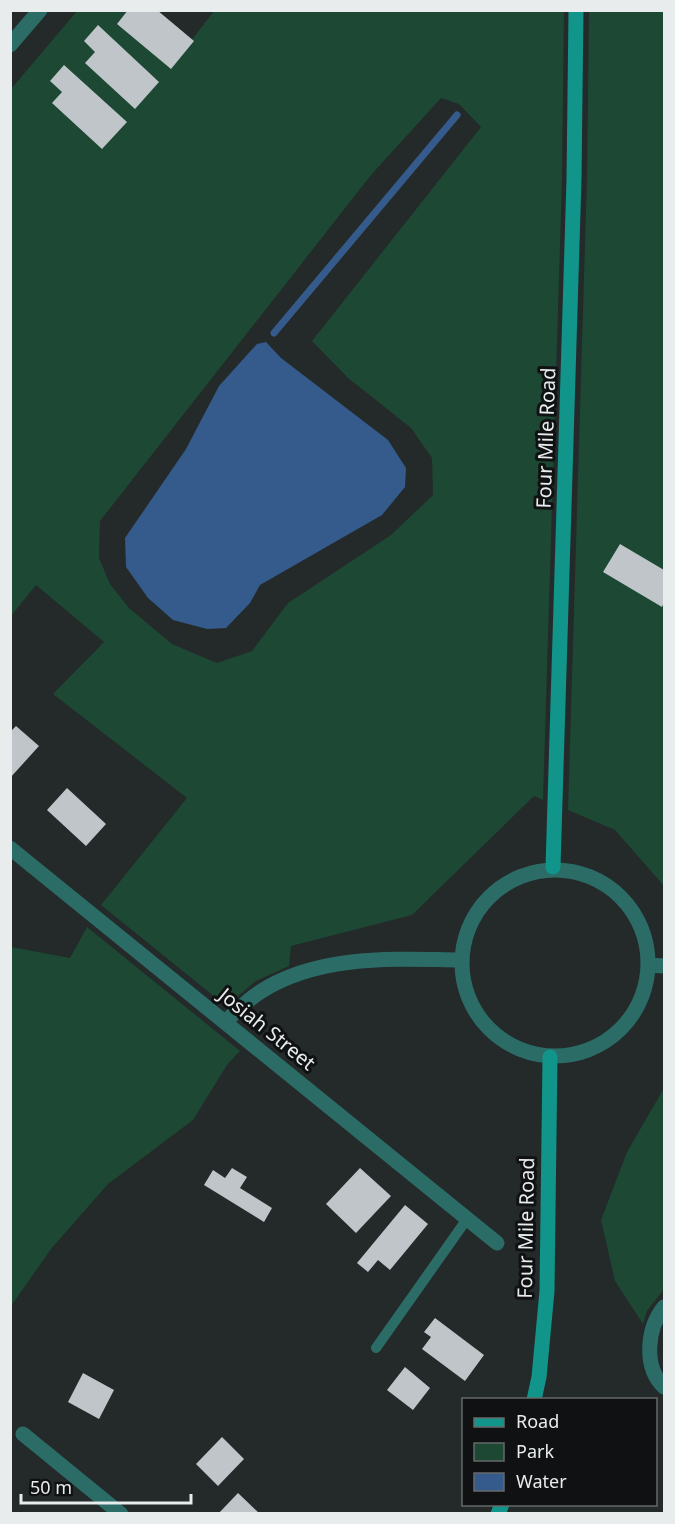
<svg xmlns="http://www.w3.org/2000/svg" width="675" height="1524" font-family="'Noto Sans',sans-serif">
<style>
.green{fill:#1c4834;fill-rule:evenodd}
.water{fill:#355b8c}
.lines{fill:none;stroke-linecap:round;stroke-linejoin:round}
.stream{stroke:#355b8c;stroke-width:7}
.building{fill:#bfc5c9}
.service{stroke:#2b6d66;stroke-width:10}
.minor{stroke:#2b6d66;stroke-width:15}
.tertiary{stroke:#2b6d66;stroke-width:15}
.secondary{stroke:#119489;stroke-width:15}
.labels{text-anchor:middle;stroke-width:6;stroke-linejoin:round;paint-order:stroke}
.street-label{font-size:20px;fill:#e8eced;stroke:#0f1112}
</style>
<rect width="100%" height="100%" fill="#24292a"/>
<path class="green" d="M77 11H143L187 46 214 11H564L562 180 543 800 534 796 412 915 291 946 289 966 256 981 226 1006 101 905 187 798 53 694 104 642 36 585 11 616V89ZM441 98 459 104 481 127 312 341 348 378 411 428 432 458 433 495 391 535 288 603 252 651 217 663 172 644 129 608 110 584 99 558 100 521 371 175Z
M589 11H664V886L615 830 568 810 587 177Z
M87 927 240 1051 227 1065 193 1120 108 1184 51 1249 11 1306V947L70 958Z
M664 1088V1289L647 1311 643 1324 615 1281 601 1220 627 1152Z"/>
<path class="water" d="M266 342 281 358 388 440 406 468 405 487 382 515 260 585 250 603 226 628 207 629 173 620 148 598 126 567 125 538 186 449 219 386 257 344Z"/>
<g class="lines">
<path class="stream" d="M274 333 457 115"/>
</g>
<path class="building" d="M128 10H157L194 41 171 69 117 24Z
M98 25 159 82 135 109 85 63 95 52 84 41Z
M64 65 127 122 102 149 52 103 62 92 50 81Z
M620 544 664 570V602L662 607 603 572Z
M16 726 39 746 10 778V732Z
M67 788 106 824 86 846 47 810Z
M232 1168 247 1177 240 1188 272 1208 264 1222 204 1185 213 1170 225 1178Z
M360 1168 391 1196 356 1233 326 1204Z
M405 1205 428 1224 390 1270 378 1260 368 1272 357 1263Z
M435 1318 484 1355 465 1381 422 1349 431 1337 424 1332Z
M405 1367 430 1388 413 1410 387 1390Z
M83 1373 114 1390 99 1419 68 1402Z
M222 1437 244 1459 218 1486 196 1464Z
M238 1493 260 1514H218Z"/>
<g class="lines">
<path class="service" d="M376 1348 467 1219"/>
<path class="minor" d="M10 45 40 10
M10 848 497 1243
M649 965 664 966
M225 1022C236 1012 247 1000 260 992 319 954 395 959 462 960
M664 1307C647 1328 643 1367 664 1387
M23 1434 121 1514"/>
<path class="tertiary" d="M462 963a93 93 0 1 1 186 0a93 93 0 1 1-186 0Z"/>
<path class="secondary" d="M553 867 574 179 576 10
M534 1400 539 1377 547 1291 550 1057
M498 1514 502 1504"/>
</g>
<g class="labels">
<g class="street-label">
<text transform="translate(546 438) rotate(-88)" y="7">Four Mile Road</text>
<text transform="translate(267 1029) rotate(39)" y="7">Josiah Street</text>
<text transform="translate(526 1228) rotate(-89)" y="7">Four Mile Road</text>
</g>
</g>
<rect width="675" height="1524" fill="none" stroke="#e8eced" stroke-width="24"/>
<rect x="462" y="1398" width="195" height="108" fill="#0f1112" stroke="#66696a" stroke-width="1.5"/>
<rect x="474" y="1418" width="30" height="9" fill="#119489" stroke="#66696a" stroke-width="1.5"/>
<text x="516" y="1428" font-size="18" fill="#e8eced">Road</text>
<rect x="474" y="1443" width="30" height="18" fill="#1c4834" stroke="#66696a" stroke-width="1.5"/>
<text x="516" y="1458" font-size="18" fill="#e8eced">Park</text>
<rect x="474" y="1473" width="30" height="18" fill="#355b8c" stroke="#66696a" stroke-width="1.5"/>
<text x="516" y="1488" font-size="18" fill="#e8eced">Water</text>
<path d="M21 1494v9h170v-9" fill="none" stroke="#e8eced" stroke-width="3"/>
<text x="30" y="1494" font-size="18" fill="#e8eced" stroke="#0f1112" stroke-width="4.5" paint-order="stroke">50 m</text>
</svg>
